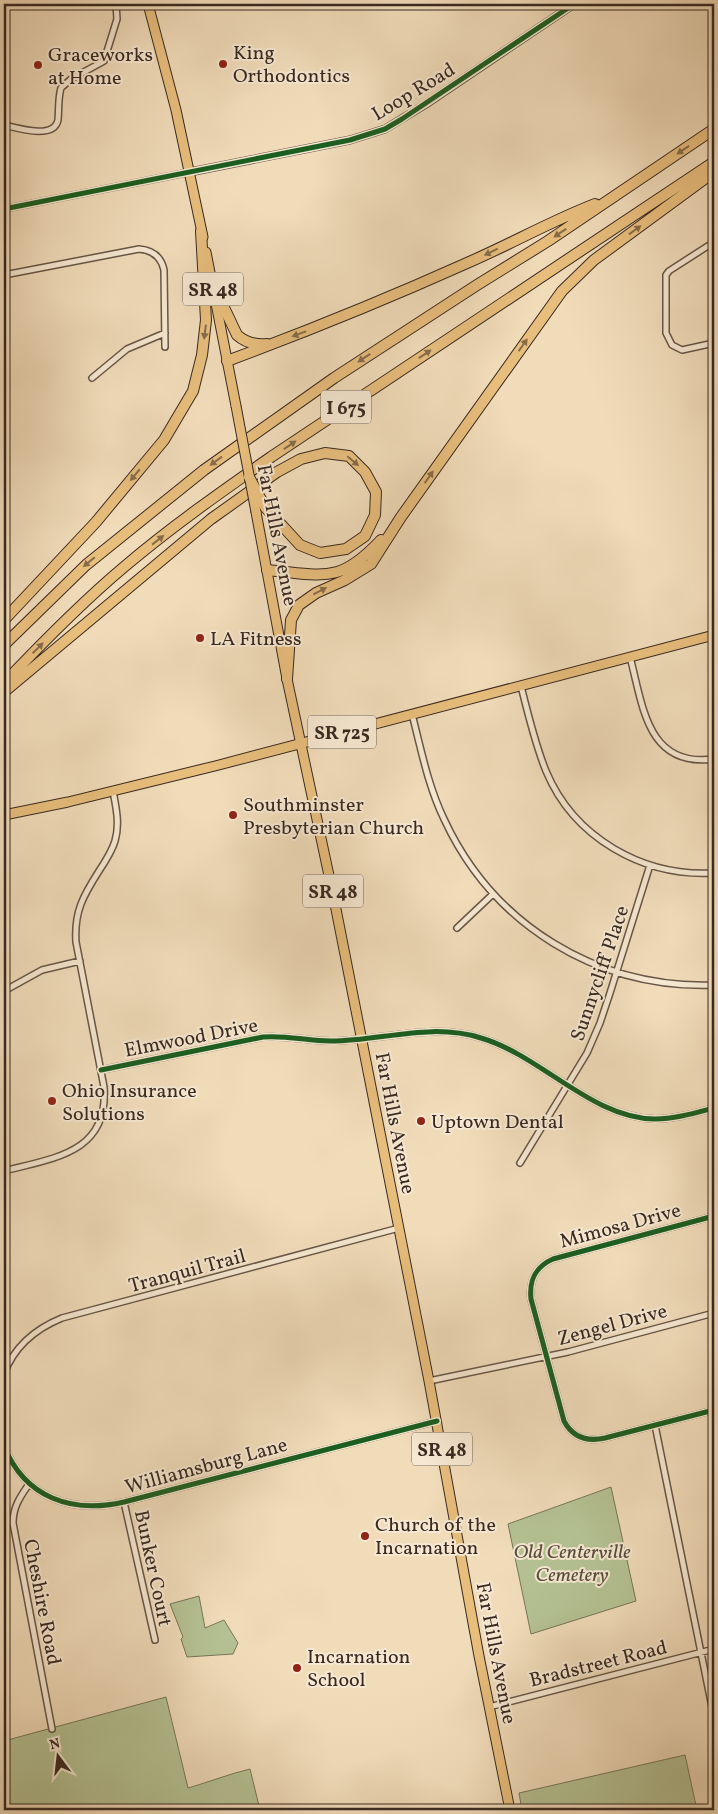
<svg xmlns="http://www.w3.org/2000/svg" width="718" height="1814" font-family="Vollkorn,serif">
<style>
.green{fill:#b5c294;stroke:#77765a}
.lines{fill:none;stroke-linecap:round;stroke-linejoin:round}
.minor-casing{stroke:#675647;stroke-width:8}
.tertiary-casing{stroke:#675647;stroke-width:9}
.primary-casing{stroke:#392921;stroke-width:11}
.motorway-casing{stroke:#392921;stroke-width:12}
.minor{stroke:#f6e8d2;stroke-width:5}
.tertiary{stroke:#f6e8d2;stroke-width:7}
.primary{stroke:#e8be7d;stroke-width:9}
.motorway{stroke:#e8be7d;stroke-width:10}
.primary-bridge-casing{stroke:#392921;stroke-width:11;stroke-linecap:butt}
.motorway-bridge-casing{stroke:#392921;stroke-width:12;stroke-linecap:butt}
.primary-bridge{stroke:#e8be7d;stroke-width:9}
.motorway-bridge{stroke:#e8be7d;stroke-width:10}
.cycleway-casing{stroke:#f6e8d2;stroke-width:8}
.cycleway{stroke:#1b5e20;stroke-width:5}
.oneway{fill:#886c4a}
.poi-dot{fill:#8f2418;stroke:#f6e8d2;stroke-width:2}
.labels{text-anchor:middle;stroke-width:4;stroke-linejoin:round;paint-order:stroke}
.shield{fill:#f6e8d2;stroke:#726256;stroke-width:1}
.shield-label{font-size:19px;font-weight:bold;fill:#392921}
.poi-label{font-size:20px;fill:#392921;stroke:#f6e8d2;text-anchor:start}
.street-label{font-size:20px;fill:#392921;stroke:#f6e8d2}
.park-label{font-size:20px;font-style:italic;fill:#584f3e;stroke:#f6e8d2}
</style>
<rect width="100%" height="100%" fill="#f1dcba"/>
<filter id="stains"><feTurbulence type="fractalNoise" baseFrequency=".004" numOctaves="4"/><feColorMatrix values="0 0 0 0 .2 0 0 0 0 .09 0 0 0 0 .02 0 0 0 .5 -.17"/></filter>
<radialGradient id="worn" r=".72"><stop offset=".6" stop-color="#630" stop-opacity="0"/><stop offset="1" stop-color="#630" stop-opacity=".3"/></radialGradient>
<path class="green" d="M611 1487 636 1601 531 1634 508 1524Z
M199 1596 205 1628 224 1620 238 1643 233 1654 187 1657 181 1639 183 1637 170 1604Z
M166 1697 188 1788C209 1782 229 1774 250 1769L260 1810H4V1741Z
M685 1755 697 1810H522L519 1793Z"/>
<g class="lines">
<g class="minor-casing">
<path id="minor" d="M4 125C17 128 54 140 58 120 59 109 58 98 61 88L71 79 104 61 117 19 116 4
M4 209 190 172
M714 242 669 271 666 275V333L672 345 682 350 714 343
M4 275 139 249C152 250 161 256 164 270L165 347
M92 378 127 349 165 333
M630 657C643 706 647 768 714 759
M521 686C528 714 535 744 546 771 574 838 643 877 714 873
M412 714C421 749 428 786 444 819 493 925 597 989 714 985
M457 928 493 894
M4 991 42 970 80 961
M101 1070 263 1037C286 1035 308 1041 331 1041 382 1041 430 1022 481 1038 542 1056 591 1118 655 1119 675 1119 695 1113 714 1108
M520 1163 587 1053 600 1023 610 993 650 865
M4 1171C54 1158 109 1153 104 1087L76 942C74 912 83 896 99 871 105 862 112 851 115 841 120 824 116 807 113 791
M714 1216 553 1259C535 1267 529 1280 531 1299L564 1421C573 1438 587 1442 605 1438L714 1410
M4 1374C14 1347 35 1329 62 1318L399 1228
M429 1381 568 1352 714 1313
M655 1425 714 1717
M4 1446C25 1498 72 1514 124 1502L437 1421
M29 1484C20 1497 13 1507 13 1523L52 1729
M124 1502 155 1640
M489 1707 714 1649"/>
</g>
<g class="tertiary-casing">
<path id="tertiary" d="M190 172 350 140 385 129 426 104 574 4"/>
</g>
<g class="primary-casing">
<path id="primary" d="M148 4 176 110 203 237
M206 252 236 406
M256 512 287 679 334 899 429 1381 479 1656 510 1810
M4 815 68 802 215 766 714 635"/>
</g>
<g class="motorway-casing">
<path id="motorway" d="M211 280 237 335C246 343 256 345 267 344
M227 361C308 331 389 298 467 263 511 244 551 221 595 204
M267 570C323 575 339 585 381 540
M4 620 96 522 164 440 193 391 202 355 206 320 201 231
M4 645 86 565 204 470 334 378 477 285 548 241 714 129
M287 679 291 620 299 605 316 593 345 580 371 564 401 517 562 291 594 260 714 172
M4 683C42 643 81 603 124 567 171 527 221 492 271 457L714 162
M4 692 211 519 277 472 301 459 325 453 349 456 365 472 376 492 375 515 365 536 346 549 320 553 300 545 265 507"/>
</g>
<use href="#minor" class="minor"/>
<use href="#tertiary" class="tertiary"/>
<use href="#primary" class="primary"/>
<use href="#motorway" class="motorway"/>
<g class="primary-bridge-casing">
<path id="primary-bridge" d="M236 406 256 512"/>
</g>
<g class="motorway-bridge-casing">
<path id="motorway-bridge" d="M249 477 265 507"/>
</g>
<use href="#primary-bridge" class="primary-bridge"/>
<use href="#motorway-bridge" class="motorway-bridge"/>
<g class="cycleway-casing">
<path id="cycleway" d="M4 209 350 140 385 129 402 119 574 4
M101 1070 263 1037C286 1035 308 1041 331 1041 382 1041 430 1022 481 1038 542 1056 591 1118 655 1119 675 1119 695 1113 714 1108
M714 1216 553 1259C535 1267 529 1280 531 1299L564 1421C573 1438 587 1442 605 1438L714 1410
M4 1446C25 1498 72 1514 124 1502L437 1421"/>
</g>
<use href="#cycleway" class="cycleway"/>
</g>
<defs><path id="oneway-solid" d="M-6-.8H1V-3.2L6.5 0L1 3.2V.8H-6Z" transform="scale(1.25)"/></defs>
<g class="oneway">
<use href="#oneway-solid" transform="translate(683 150) rotate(146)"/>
<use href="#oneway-solid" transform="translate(635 230) rotate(-36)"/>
<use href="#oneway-solid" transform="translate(560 233) rotate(146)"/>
<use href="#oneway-solid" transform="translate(491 252) rotate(154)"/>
<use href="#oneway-solid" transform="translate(205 332) rotate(97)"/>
<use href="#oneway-solid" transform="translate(299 334) rotate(160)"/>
<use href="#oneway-solid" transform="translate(523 345) rotate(-55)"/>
<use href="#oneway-solid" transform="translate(425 354) rotate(-34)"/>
<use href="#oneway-solid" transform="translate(364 358) rotate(147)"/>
<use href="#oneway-solid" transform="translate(290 445) rotate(-34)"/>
<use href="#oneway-solid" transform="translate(216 461) rotate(144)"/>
<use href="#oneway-solid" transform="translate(353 461) rotate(40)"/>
<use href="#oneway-solid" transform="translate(135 475) rotate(130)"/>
<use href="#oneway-solid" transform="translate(429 477) rotate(-55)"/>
<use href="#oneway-solid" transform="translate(158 540) rotate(-38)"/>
<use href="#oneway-solid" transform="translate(89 562) rotate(140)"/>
<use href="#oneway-solid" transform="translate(320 591) rotate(-27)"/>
<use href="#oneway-solid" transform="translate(38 648) rotate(-45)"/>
</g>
<g class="poi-dot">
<circle cx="223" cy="64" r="5"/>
<circle cx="38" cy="65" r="5"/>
<circle cx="200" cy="638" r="5"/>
<circle cx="233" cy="815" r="5"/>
<circle cx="52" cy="1101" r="5"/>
<circle cx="421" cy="1121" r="5"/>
<circle cx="365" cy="1536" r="5"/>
<circle cx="297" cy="1668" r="5"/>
</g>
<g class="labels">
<g class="shield">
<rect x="183" y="272.5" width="60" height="33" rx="4"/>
<rect x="321" y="390.5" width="50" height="33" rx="4"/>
<rect x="308" y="715.5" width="68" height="33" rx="4"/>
<rect x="303" y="874.5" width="60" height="33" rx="4"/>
<rect x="412" y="1432.5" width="60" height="33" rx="4"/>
</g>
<g class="shield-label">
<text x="213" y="296">SR 48</text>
<text x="346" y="414">I 675</text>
<text x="342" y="739">SR 725</text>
<text x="333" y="898">SR 48</text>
<text x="442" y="1456">SR 48</text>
</g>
<g class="poi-label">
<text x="233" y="59">King<tspan x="233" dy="23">Orthodontics</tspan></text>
<text x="48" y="61">Graceworks<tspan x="48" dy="23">at Home</tspan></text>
<text x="210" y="645">LA Fitness</text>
<text x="243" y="811">Southminster<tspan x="243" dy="23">Presbyterian Church</tspan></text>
<text x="62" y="1097">Ohio Insurance<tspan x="62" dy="23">Solutions</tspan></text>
<text x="431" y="1128">Uptown Dental</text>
<text x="375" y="1531">Church of the<tspan x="375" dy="23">Incarnation</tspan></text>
<text x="307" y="1663">Incarnation<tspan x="307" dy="23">School</tspan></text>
</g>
<g class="street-label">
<text transform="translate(413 91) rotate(-31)" y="7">Loop Road</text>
<text transform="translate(278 535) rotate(79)" y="7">Far Hills Avenue</text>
<text transform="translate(599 973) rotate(-71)" y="7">Sunnycliff Place</text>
<text transform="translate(191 1037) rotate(-11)" y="7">Elmwood Drive</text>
<text transform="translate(396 1123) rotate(79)" y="7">Far Hills Avenue</text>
<text transform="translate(620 1225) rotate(-15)" y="7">Mimosa Drive</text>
<text transform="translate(187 1270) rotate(-15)" y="7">Tranquil Trail</text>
<text transform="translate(612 1324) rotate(-15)" y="7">Zengel Drive</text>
<text transform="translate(206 1465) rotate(-15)" y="7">Williamsburg Lane</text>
<text transform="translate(154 1568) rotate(78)" y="7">Bunker Court</text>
<text transform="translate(43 1602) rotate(79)" y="7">Cheshire Road</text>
<text transform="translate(497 1653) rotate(79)" y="7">Far Hills Avenue</text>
<text transform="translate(598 1663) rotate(-14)" y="7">Bradstreet Road</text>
</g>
<g class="park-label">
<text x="572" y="1558">Old Centerville<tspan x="572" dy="23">Cemetery</tspan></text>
</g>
</g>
<rect width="718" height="1814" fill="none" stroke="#f1dcba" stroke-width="20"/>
<rect x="5" y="5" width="708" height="1804" fill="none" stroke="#392921" stroke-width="2.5"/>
<rect x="10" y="10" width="698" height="1794" fill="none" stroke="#392921"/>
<g transform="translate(58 1756) rotate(345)" stroke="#f6e8d2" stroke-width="4" paint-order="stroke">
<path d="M0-4L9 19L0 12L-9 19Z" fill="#392921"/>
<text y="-8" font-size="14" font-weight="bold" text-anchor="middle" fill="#392921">N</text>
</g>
<rect width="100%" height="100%" filter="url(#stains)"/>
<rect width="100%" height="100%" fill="url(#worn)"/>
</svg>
